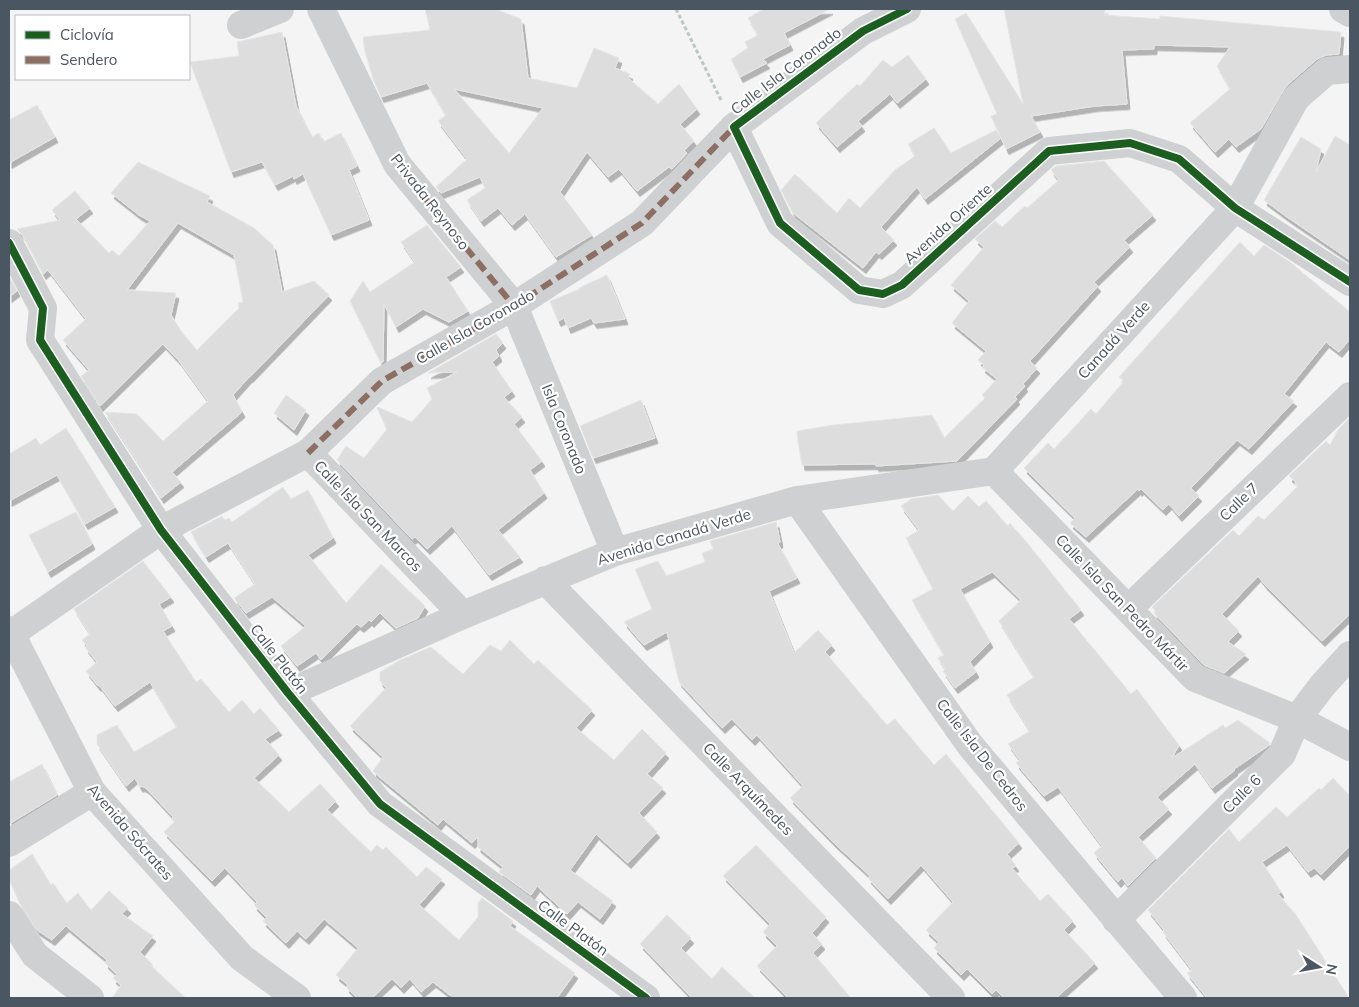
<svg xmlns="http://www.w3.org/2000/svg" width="1359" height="1007" font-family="Mulish,sans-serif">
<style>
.building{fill:#ddddde;stroke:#e5e6e7;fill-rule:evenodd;filter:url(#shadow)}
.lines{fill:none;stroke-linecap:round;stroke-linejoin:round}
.path{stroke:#bcc7c4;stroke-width:3;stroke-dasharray:4 2.5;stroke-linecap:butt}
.minor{stroke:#ced0d2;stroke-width:28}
.quiet{stroke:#8d6e63;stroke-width:6;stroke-dasharray:12 6;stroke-linecap:butt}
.cycleway-casing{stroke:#fff;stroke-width:11}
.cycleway{stroke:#1b5e20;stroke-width:8}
.labels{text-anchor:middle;stroke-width:4.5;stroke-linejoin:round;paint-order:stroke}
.street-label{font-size:15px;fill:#4a5661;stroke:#fff}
</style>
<defs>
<filter id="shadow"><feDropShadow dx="3" dy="5.5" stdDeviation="0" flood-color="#0004"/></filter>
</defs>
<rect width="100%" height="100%" fill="#f4f4f4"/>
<path class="building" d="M425 9H495L521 19 528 78 577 88 594 48 619 58 615 68 630 74 628 78 658 104 679 84 697 109 680 124 694 141 684 150 687 153 672 169 669 167 637 191 619 169 608 177 587 152 560 192 592 235 556 257 525 214 512 225 498 208 481 221 467 200 485 188 480 177 441 193 436 187 467 159 438 121 446 115 427 83 381 97 373 79 365 52 363 37 430 30ZM454 89 543 108 509 153Z
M764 9H830L784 33 790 45 763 59 767 63 740 77 731 59 748 48 745 42 758 35 748 18Z
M1004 9H1105L1104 15 1160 19V16L1341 32 1339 54 1326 55 1317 59 1286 86 1261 129 1236 147 1229 139 1215 152 1190 123 1230 89 1217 66 1230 47 1154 45V49L1122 50 1127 104 1095 106 1031 116 1040 132 1006 149 991 116 997 114 955 19 966 13 1023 104Z
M282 32 296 106 312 137 319 133 323 142 341 133 357 166 349 170 369 220 331 235 303 174 294 179 293 176 275 185 262 162 231 172 190 62 239 56 237 42Z
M908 55 926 79 897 103 890 94 858 121 862 126 837 147 816 123 857 84 860 86 883 60 892 67Z
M37 105 55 137 9 163V120Z
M934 128 951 153 996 130 1001 138 925 199 917 187 881 227 894 240 879 254 876 252 863 268 793 213 781 190 795 174 837 213 849 198 860 208 895 170 915 156 908 144Z
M1335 136 1350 145V260L1287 217 1264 200 1301 137 1321 149 1316 172Z
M1104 161 1153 215 1124 240 1130 247 1094 282 1098 286 1030 361 1037 368 1023 384 1025 386 1015 397 1017 399 957 461 876 466 875 464 802 465 798 442 797 431 833 425 932 415 944 438 985 398 982 395 997 379 982 367 984 365 978 360 986 351 952 323 969 301 951 285 984 247 975 239 995 221 1002 227 1025 206 1027 208 1059 180 1051 170 1056 166Z
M138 162 210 196 207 202 254 228 273 245 282 292 314 281 329 295 250 377H249L233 395 242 412 172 472 181 482 161 498 105 412 137 414 163 441 208 401 179 361 163 344 100 406 81 376 89 370 63 340 86 319 48 270 43 274 23 236 17 229 60 220 52 210 75 191 90 208 76 219 109 253 112 250 119 256 150 221 139 215 111 193ZM178 223 234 255 243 302 238 303 239 308 197 350 181 331 171 315 176 293 127 290Z
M427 225 461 267 446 277 468 311 449 322 423 309 396 327 384 304 383 362 381 363 350 301 363 281 370 292 415 262 401 242Z
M1240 242 1254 256 1264 245 1290 262 1350 312V339L1339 352 1326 342 1284 394 1294 401 1249 449 1237 440 1191 488 1199 496 1179 516 1169 504 1163 510 1141 489 1139 491 1138 489 1086 537 1070 523 1075 518 1024 468 1048 443 1054 449 1091 409 1096 414 1124 381 1119 377Z
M607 275 625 319 594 323 591 318 568 328 564 318 558 321 550 301 580 289 579 288Z
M9 276 17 291 9 297Z
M496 334 503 343 496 350 499 356 492 362 512 391 504 397 522 417 514 424 542 461 530 470 544 493 498 530 520 557 489 575 452 526 427 549 415 537 412 539 337 460 346 446 364 458 387 429 377 408 378 407 412 422 432 399 427 388 457 372 428 373Z
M286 395 306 410 294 430 274 413Z
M641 400 655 438 593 458 580 426Z
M1350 417V614L1322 641 1265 585 1258 576 1222 614 1239 631 1228 642 1246 654 1224 673 1204 665 1154 613 1155 611 1152 607 1233 530 1239 536 1258 516 1264 520 1298 486 1295 484 1296 482 1289 476 1326 441 1330 445 1338 430Z
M66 428 115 507 85 524 57 475 9 501V454L36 438 40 445Z
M283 487 291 499 308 490 333 538 308 555 346 603 381 564 425 606 418 618 396 628 380 613 371 622 369 620 361 627 357 624 321 660 316 653 297 666 281 646 306 626 272 597 246 613 234 598 255 584 228 543 206 557 191 532 222 516 225 520 229 518 232 522Z
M938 495 953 511 968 496 979 507 986 501 1008 526 1010 523 1029 545 1081 610 1069 619 1131 694 1137 689 1179 745 1172 758 1223 725 1225 728 1238 720 1270 743 1268 746 1234 769 1235 770 1212 788 1195 764 1157 797 1169 809 1138 837 1156 858 1128 886 1122 878 1118 882 1094 853 1102 846 1058 787 1044 796 1016 763 1020 760 1008 744 1030 731 1007 695 1034 677 999 621 1021 600 992 572 960 589 990 642 970 662 976 672 955 688 943 671 945 669 938 658 944 655 912 600 933 589 906 538 919 530 901 506 911 499Z
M76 512 92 544 48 572 29 535Z
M776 522 780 542 778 544 797 578 769 591 794 653 818 630 832 645 825 652 887 725 895 719 934 765 946 754 1019 843 1007 854 1016 866 1012 868 1040 901 1048 894 1073 921 1064 930 1095 963 1056 998H1004L996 990 992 994 967 969 961 975 934 948 939 942 926 930 953 902 921 865 888 899 868 878 870 876 834 843 790 798 803 786 757 735 752 740 732 719 722 728 679 682 667 632 644 645 624 622 652 609 635 569 658 561 666 576 705 562 702 553 713 549 710 541Z
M143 561 171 597 159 604 172 626 163 631 196 682 201 679 229 712 242 700 254 714 260 708 279 730 265 739 279 755 254 778 289 812 320 784 336 801 327 810 371 852 377 845 383 850 386 847 417 877 426 867 442 879 419 905 459 940 478 917V903L482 898 513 921 510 926 575 973 557 998H454L433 982 421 992 410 979 401 988 392 979 372 998H357L346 987 348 985 336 975 358 948 343 935 324 919 306 939 297 931 286 943 263 921 267 918 254 905 257 902 225 868 212 881 164 832 175 821 172 818 173 817 147 789 142 786 140 787 135 778 126 786 97 744V735L117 725 134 752 177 727 150 682 115 706 99 685 98 686 86 671 97 662 85 647 87 646 82 640 90 634 74 609Z
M510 640 534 664 538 660 592 710 576 728 614 760 642 729 666 753 647 774 663 788 639 813 657 832 628 863 596 834 570 870 613 901 600 919 578 902 567 914 537 886 531 895 499 872 503 867 478 847V837L472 843 443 819 438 825 376 774 373 771 383 757 350 726 386 688 380 681V672L400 660 431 647 463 674 490 645 501 651Z
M42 764 57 795 9 824V782Z
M1333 778 1350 796V846L1321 875 1314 868 1308 872 1287 845 1262 862 1281 892 1278 894 1296 915 1349 998H1207L1187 973 1192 970 1163 932 1164 930 1148 910 1229 829 1239 842 1276 807 1287 817 1319 788 1321 790Z
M756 845 826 917 812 933 822 944 813 953 851 998H788L757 966 777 946 763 932 770 924 723 876Z
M32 854 51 885 53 883 67 903 78 893 91 910 109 891 128 908 122 914 153 936 140 952 153 965 151 966 186 998H112L121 985 113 978 117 974 105 963 107 960 66 926 52 940 37 930 20 904 9 879V870Z
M667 915 691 938 681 948 712 979 722 967 755 998H692L640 944Z"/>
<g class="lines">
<path class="path" d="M676 9 722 102"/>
<path class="minor" d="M321 9 397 164 514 306 615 552
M1343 9 1350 13
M241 25 280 9
M734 127 780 223 859 290 883 294 902 285 1049 151 1130 143 1179 159 1235 208 1350 282
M9 243 43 308 40 340 161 530 288 693 380 804 646 998
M308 453 463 615
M994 471 1235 208 1296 98 1327 71 1350 69
M994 471 1195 678 1297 719 1350 747
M797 500 970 745 1183 998
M545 580 951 998
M1128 609 1350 396
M9 630 92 792 242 958 297 998
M11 634 161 530 308 453 382 381 514 306 642 223 734 127 863 31 907 9
M288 693 463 615 615 552 797 500 994 471
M9 843 92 792
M9 915 35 955 90 998
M1116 920 1282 754 1297 719 1322 686 1350 655"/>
<path class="quiet" d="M397 164 514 306
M308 453 382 381 514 306 642 223 734 127"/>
<g class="cycleway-casing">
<path id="cycleway" d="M907 9 863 31 734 127 780 223 859 290 883 294 902 285 1049 151 1130 143 1179 159 1235 208 1350 282
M9 243 43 308 40 340 161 530 288 693 380 804 646 998"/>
</g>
<use href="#cycleway" class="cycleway"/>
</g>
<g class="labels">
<g class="street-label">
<text transform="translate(786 71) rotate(-37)" y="5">Calle Isla Coronado</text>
<text transform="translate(430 202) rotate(52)" y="5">Privada Reynoso</text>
<text transform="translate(948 224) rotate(-42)" y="5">Avenida Oriente</text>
<text transform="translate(475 327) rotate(-30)" y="5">Calle Isla Coronado</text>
<text transform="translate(1114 340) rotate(-48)" y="5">Canadá Verde</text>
<text transform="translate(564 429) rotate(68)" y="5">Isla Coronado</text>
<text transform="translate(1239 502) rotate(-44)" y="5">Calle 7</text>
<text transform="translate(368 516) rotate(46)" y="5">Calle Isla San Marcos</text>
<text transform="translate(674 537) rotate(-17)" y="5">Avenida Canadá Verde</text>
<text transform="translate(1122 603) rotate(46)" y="5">Calle Isla San Pedro Mártir</text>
<text transform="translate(279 659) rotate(52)" y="5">Calle Platón</text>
<text transform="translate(982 755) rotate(52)" y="5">Calle Isla De Cedros</text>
<text transform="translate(748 789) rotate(46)" y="5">Calle Arquímedes</text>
<text transform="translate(1242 794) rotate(-45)" y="5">Calle 6</text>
<text transform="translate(130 832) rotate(49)" y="5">Avenida Sócrates</text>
<text transform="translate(573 928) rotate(36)" y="5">Calle Platón</text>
</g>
</g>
<rect width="1359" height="1007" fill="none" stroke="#4a5661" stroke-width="20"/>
<rect x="15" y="15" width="175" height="65" fill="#ffffff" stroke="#b7bbc0"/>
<rect x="25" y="31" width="25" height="8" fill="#1b5e20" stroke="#b7bbc0"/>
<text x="60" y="40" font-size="15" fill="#4a5661">Ciclovía</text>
<rect x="25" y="56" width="25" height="8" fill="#8d6e63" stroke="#b7bbc0"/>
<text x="60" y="65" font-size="15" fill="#4a5661">Sendero</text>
<g transform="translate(1319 967) rotate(101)" stroke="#ffffff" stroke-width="4" paint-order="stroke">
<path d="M0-4L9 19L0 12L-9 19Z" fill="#4a5661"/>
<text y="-8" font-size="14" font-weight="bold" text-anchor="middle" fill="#4a5661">N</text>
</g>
</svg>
